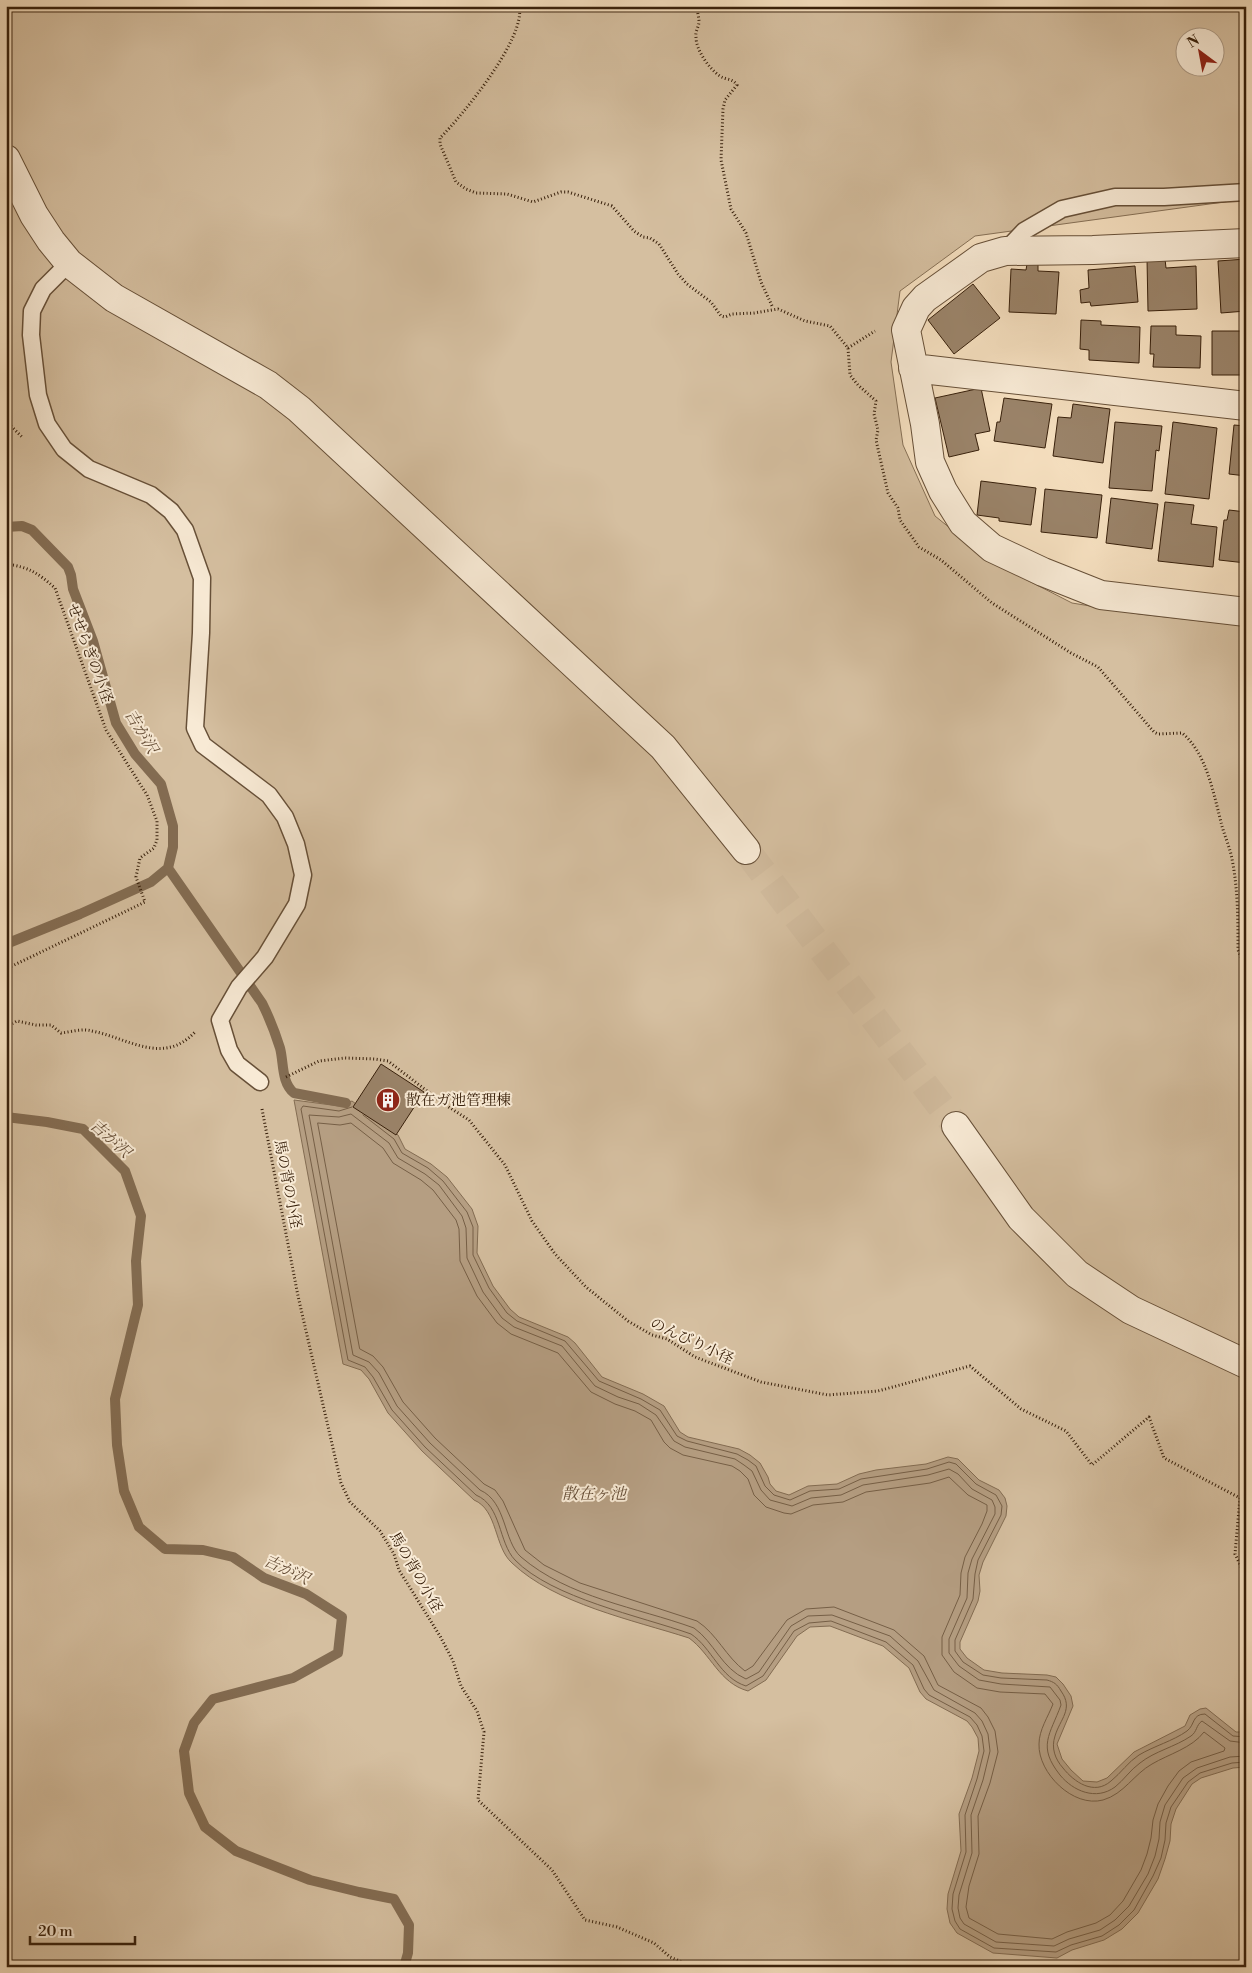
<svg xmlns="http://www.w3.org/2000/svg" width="1252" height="1973" font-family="'Libre Bodoni','Noto Serif JP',serif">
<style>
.green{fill:#d5bfa0;stroke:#867056;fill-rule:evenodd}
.water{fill:#b59e82;stroke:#836c52}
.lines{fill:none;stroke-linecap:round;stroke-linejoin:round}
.shore{stroke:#765f46;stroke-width:1}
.stream{stroke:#836c52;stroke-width:10}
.building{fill:#9a8369;stroke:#38200b}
.tertiary-tunnel{stroke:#cfb99b;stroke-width:28;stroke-dasharray:28 14;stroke-linecap:butt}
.service-casing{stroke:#675038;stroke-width:19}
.minor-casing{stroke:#675038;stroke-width:30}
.tertiary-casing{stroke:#675038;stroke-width:30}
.path{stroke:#38200b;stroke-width:3;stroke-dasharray:1 2.5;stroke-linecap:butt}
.service{stroke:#f8ead5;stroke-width:16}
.minor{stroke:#f8ead5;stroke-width:28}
.tertiary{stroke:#f8ead5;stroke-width:28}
.labels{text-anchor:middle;stroke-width:4;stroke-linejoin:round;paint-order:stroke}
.street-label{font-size:15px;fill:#38200b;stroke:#f8ead5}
.poi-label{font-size:15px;fill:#38200b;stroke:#f8ead5;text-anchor:start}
.water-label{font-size:16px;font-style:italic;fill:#644c35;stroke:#f8ead5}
</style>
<rect width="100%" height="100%" fill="#f5dfbf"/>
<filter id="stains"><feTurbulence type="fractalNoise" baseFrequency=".004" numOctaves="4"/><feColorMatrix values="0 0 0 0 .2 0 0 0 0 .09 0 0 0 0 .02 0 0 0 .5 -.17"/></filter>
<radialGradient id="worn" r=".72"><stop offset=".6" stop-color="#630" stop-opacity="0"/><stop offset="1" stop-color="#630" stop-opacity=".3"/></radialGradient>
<path class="green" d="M6 6H1246V199L975 236 900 291 891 362 903 445 935 516 992 562 1072 603 1139 614 1246 626V1967H6ZM1184 38H1214V68H1184Z"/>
<path class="water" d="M294 1100 339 1106 352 1101 398 1135 405 1149 431 1164 447 1177 472 1209 478 1226 477 1253 493 1286 510 1309 519 1317 568 1337 575 1343 602 1377 643 1394 664 1406 680 1432 688 1437 739 1449 750 1455 760 1463 768 1477 770 1484 776 1491 789 1495 808 1486 837 1484 859 1474 876 1470 926 1464 948 1457 958 1459 979 1480 999 1490 1005 1498 1007 1506 1006 1516 983 1562 979 1575 980 1591 978 1601 960 1642V1649L967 1658 984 1670 1002 1673 1047 1675 1056 1677 1063 1684 1071 1696 1073 1706 1057 1744 1062 1759 1071 1770 1083 1781 1097 1782 1107 1778 1134 1752 1185 1726 1190 1715 1200 1709 1206 1708 1236 1732H1246V1767L1233 1768 1201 1778 1192 1784 1176 1809 1171 1824 1170 1841 1165 1859 1158 1879 1138 1913 1122 1929 1104 1940 1072 1950 1057 1958 993 1953 957 1933 950 1923 947 1909 948 1894 961 1851 959 1814 972 1778 979 1751 978 1738 972 1727 967 1721 926 1699 920 1692 909 1668 883 1646 830 1626 810 1627 797 1636 766 1680 748 1691C719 1683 711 1654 689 1638 633 1620 555 1604 512 1563 494 1547 498 1510 474 1500L422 1451 388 1413 369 1379 361 1370 343 1364Z"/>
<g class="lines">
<path class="shore" d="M352 1107 339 1111 303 1106 301 1109 348 1360 365 1367 373 1377 392 1410 425 1447 476 1495C502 1506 498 1542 515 1560 552 1598 640 1616 691 1634 712 1648 720 1678 746 1686L763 1676 794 1631 809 1623 831 1621 886 1642 913 1665 924 1689 929 1695 970 1717 977 1725 982 1736 984 1751 977 1779 965 1815 966 1852 953 1894 952 1909 955 1921 960 1929 994 1948 1056 1952 1071 1945 1102 1936 1119 1925 1134 1910 1153 1876 1161 1858 1165 1840 1166 1823 1171 1807 1188 1782 1200 1773 1232 1763 1246 1762
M363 1115 394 1139 402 1153 428 1168 443 1181 467 1212 473 1227V1255L489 1288 507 1313 517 1321 565 1341 599 1381 641 1399 660 1410 677 1436 687 1441 737 1454 748 1460 756 1466 765 1486 774 1495 790 1500 810 1491 839 1489 861 1479 927 1469 949 1462 956 1464 976 1484 996 1495 1002 1506 1001 1515 978 1560 975 1574 973 1599 955 1640V1651L963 1662 983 1675 1001 1678 1047 1680C1054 1682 1057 1684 1061 1691 1074 1709 1060 1719 1055 1736 1051 1748 1055 1759 1063 1768 1074 1782 1094 1796 1111 1781 1121 1773 1128 1762 1139 1755 1154 1746 1173 1741 1187 1731 1195 1725 1192 1714 1205 1714L1233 1736 1246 1737
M318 1123 340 1125 351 1123 383 1148 393 1163 421 1180 433 1190 456 1220 459 1229 460 1261 477 1296 497 1323 511 1334 558 1353 591 1392 615 1404 635 1411 651 1420 664 1442 670 1448 683 1455 732 1466 740 1471 748 1479 754 1495 766 1507 784 1513 791 1514 813 1505 843 1502 866 1492 930 1483 949 1477 968 1495 987 1505V1511L982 1524 965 1557 961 1573 960 1595 942 1637V1655L954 1672 977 1688 1000 1692 1045 1694 1053 1704C1048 1717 1039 1730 1039 1744 1038 1773 1073 1808 1103 1800 1124 1794 1134 1774 1152 1764 1169 1754 1192 1748 1204 1732L1225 1748 1224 1751 1191 1762 1179 1771 1168 1786 1158 1804 1153 1820 1151 1838 1147 1854 1141 1870 1123 1901 1110 1915 1096 1923 1067 1932 1052 1939 998 1934 969 1918 966 1907 969 1886 979 1854 978 1816 990 1783 998 1752 995 1731 988 1717 981 1708 938 1685 924 1656 894 1630 834 1607 806 1609 787 1620 753 1666 745 1671C726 1657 717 1634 697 1621L580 1583 544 1565 525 1550 503 1501 495 1490 484 1484 435 1438 403 1402 383 1367 373 1356 360 1349Z
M1246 1743 1230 1741 1202 1721C1196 1725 1197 1732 1191 1736 1175 1747 1155 1751 1140 1763 1130 1770 1124 1780 1115 1787 1096 1801 1073 1791 1060 1775 1037 1746 1050 1735 1061 1705L1060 1700 1050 1687 1001 1684 979 1680 959 1666 949 1653V1639L967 1598 968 1573 972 1559 995 1514V1507L992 1500 972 1489 958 1474 949 1469 928 1475 863 1485 841 1495 811 1498 792 1506 770 1500 761 1490 752 1471 744 1465 735 1459 685 1447 674 1441 656 1415 639 1404 618 1397 595 1386 562 1346 514 1327 502 1318 483 1292 467 1258 466 1228 462 1216 439 1185 425 1174 398 1158 389 1143 351 1114 339 1117 309 1115 353 1355 369 1362 379 1373 397 1406 430 1443 480 1490C507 1502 503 1541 521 1557 569 1598 636 1607 694 1628 714 1642 722 1669 746 1679L759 1672 791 1626 808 1616 832 1615 890 1636 918 1661 934 1690 975 1713 982 1721 988 1734 990 1751 983 1780 971 1815 972 1853 959 1895 958 1908 960 1918 964 1924 996 1942 1054 1946 1069 1939 1100 1930 1115 1920 1129 1906 1148 1874 1155 1856 1159 1839 1160 1822 1165 1805 1183 1778 1197 1768 1230 1757 1246 1756"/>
<path class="stream" d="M6 527 22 526 32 530 68 567 71 575 73 589 93 641 116 723 135 754 161 784 173 826V847L168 868 151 882 80 914 6 944
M168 868 262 1003C269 1017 275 1032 280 1048 284 1063 281 1082 294 1093L346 1103
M6 1117 47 1122 83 1129 125 1171 141 1216 136 1261 138 1305 115 1399 117 1445 124 1491 139 1527 165 1549 203 1550 233 1557 264 1578 306 1594 342 1617 338 1653 293 1678 213 1699 194 1723 184 1751 189 1793 205 1827 236 1851 310 1880 359 1892 394 1899 409 1925 408 1953 404 1967"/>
</g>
<path class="building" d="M1147 259H1165L1166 268 1196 266 1197 309 1148 311Z
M1246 259V311L1221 313 1218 261Z
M1027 264H1038V271L1059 272 1056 314 1009 312 1011 269 1026 270Z
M1135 266 1138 302 1091 306 1090 302 1081 303 1080 290 1089 288 1088 270Z
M973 284 1000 318 954 354 928 320Z
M1081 320 1101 321V325L1140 327 1139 363 1089 360V350L1080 349Z
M1151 326H1176V335L1201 336 1200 368 1153 367 1154 354H1150Z
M1212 331H1246V375H1212Z
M981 388 990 431 975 434 979 450 949 457 935 398Z
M1004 398 1052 404 1045 448 994 441 997 422H1000Z
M1073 404 1110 409 1103 463 1053 456 1058 417 1071 418Z
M1115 422 1162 426 1159 451 1156 450 1152 491 1109 488Z
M1173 422 1217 428 1209 499 1165 494Z
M1234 425 1246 426V476L1229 474Z
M981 481 1036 488 1031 525 999 521V518L977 515Z
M1045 489 1102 495 1097 538 1041 532Z
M1111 498 1158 504 1152 549 1106 543Z
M1165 502 1194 505 1191 524 1217 527 1213 567 1158 561Z
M1229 510 1246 512V563L1219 560 1224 520H1227Z
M381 1064 424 1092 396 1135 353 1107Z"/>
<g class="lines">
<path class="tertiary-tunnel" d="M746 850 956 1126"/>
<g class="service-casing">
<path id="service" d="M1005 251 1024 231 1062 209 1115 197H1164L1246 192
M69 263 43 289 32 311 31 335 38 395 47 424 64 449 89 469 151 495 171 511 185 530 202 578 201 633 195 728 203 745 269 795 285 817 296 844 303 875 297 904 265 957 239 987 220 1020 229 1050 237 1064 260 1082"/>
</g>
<g class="minor-casing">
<path id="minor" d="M1246 243 1093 250 1005 251 981 258 925 298 916 308 906 330 925 424 930 462 943 491 963 523 992 548 1043 572 1101 595 1246 612
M913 368 1246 406"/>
</g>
<g class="tertiary-casing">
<path id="tertiary" d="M6 159 34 215 51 241 69 263 114 298 268 385 299 409 663 747 746 850
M956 1126 1021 1218 1077 1274 1131 1310 1246 1364"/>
</g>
<path class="path" d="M519 6C527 37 462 116 440 138V144L456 182 466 189 476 193 507 194 533 202 561 192H568L612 206 634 231 643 237 650 238 659 244 678 274 687 284 711 302 721 316 725 317 732 314 754 313 778 309 805 321 830 326 848 348 850 375 858 385 876 401 874 414 878 430 876 440 888 493 898 508 900 520 919 547 941 560 992 603 1071 653 1098 667 1154 732 1158 734 1182 733C1207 753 1214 796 1222 826 1225 837 1230 848 1232 859 1238 889 1238 920 1238 950L1241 957 1246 962
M697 6C697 12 699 17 699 21 699 27 695 31 696 37 696 50 709 69 720 76 726 80 732 78 737 85L725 100 723 109 721 160 731 209 746 233 761 282 773 308
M848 348 875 331
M6 421 22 437
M6 564C29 567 38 573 55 588L106 730 147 795 157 821V840L154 848 140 858 136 877 145 902 10 967 6 971
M6 1027 17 1021 36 1025H51L61 1033C71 1032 83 1028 92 1031 128 1038 163 1066 195 1032
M286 1077 319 1061 345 1058 375 1059 388 1061 444 1104 469 1120 505 1165 532 1221 555 1254 586 1287 628 1321 652 1335 667 1339 695 1357 761 1382 828 1395 878 1391 970 1366 1021 1409 1066 1431 1092 1465 1149 1417 1164 1458 1240 1498 1235 1554 1246 1577
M262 1109 298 1296 341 1483 350 1502 380 1531 394 1554 399 1570 440 1636 453 1661 461 1686 477 1711 484 1732 478 1800 552 1870 585 1920 617 1927 654 1943 670 1957 694 1967"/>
<use href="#service" class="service"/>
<use href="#minor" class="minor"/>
<use href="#tertiary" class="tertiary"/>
</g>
<defs>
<g id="building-disc" transform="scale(1.25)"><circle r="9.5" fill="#8f2418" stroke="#f8ead5"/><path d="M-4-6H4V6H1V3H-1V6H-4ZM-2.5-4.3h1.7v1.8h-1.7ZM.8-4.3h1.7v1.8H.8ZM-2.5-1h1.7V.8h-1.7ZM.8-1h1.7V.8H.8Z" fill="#fff"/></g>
</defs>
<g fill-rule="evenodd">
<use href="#building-disc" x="388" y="1100"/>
</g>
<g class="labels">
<g class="street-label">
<text transform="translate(90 653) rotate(70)" y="5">せせらぎの小径</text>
<text transform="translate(288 1184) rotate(79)" y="5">馬の背の小径</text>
<text transform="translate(692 1341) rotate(25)" y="5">のんびり小径</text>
<text transform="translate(416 1572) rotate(60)" y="5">馬の背の小径</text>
</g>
<g class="poi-label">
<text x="406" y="1105">散在ガ池管理棟</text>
</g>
<g class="water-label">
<text transform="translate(142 731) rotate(59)" y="6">吉が沢</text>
<text transform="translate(111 1138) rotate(42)" y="6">吉が沢</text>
<text x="594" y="1499">散在ヶ池</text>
<text transform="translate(287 1569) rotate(25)" y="6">吉が沢</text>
</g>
</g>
<rect width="1252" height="1973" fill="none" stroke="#f5dfbf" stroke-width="25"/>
<rect x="8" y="8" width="1237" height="1958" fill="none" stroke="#38200b" stroke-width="2.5"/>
<rect x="12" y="12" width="1227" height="1948" fill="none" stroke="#38200b"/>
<g transform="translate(1200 52) rotate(328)"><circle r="24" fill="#f8ead5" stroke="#ab9984"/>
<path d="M0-4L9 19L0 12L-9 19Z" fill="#8f2418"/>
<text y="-8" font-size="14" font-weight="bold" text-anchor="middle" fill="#38200b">N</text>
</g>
<path d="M30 1936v8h105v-8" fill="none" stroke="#38200b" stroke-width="2.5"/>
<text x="38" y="1936" font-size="15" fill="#38200b" stroke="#f8ead5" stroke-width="4" paint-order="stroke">20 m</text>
<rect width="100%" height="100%" filter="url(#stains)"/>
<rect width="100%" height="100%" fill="url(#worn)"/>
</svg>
